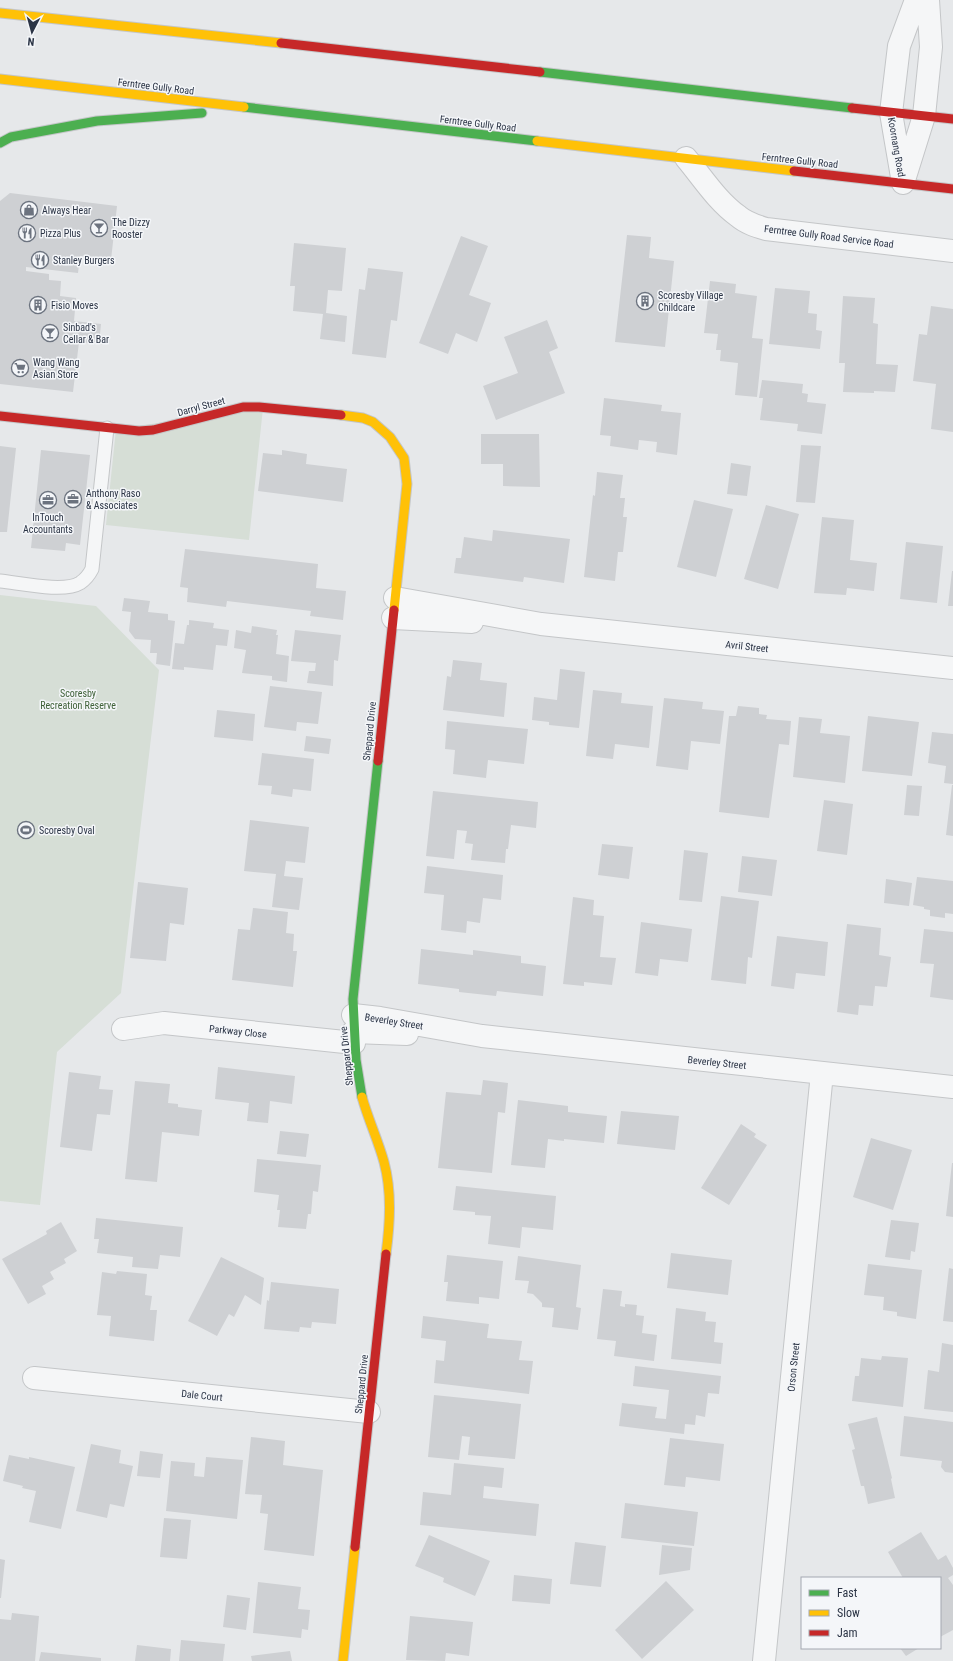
<svg xmlns="http://www.w3.org/2000/svg" width="953" height="1661" font-family="'Roboto Condensed',sans-serif">
<style>
.green{fill:#d6ded6}
.building{fill:#ced0d3}
.lines{fill:none;stroke-linecap:round;stroke-linejoin:round}
.lane-casing{stroke:#c4c6c8;stroke-width:15}
.street-casing{stroke:#c4c6c8;stroke-width:24}
.fast-casing{stroke:#c4c6c8;stroke-width:11}
.slow-casing{stroke:#c4c6c8;stroke-width:11}
.jam-casing{stroke:#c4c6c8;stroke-width:11}
.lane{stroke:#f5f6f7;stroke-width:13}
.street{stroke:#f5f6f7;stroke-width:22}
.fast{stroke:#4caf50;stroke-width:9}
.slow{stroke:#ffc107;stroke-width:9}
.jam{stroke:#c62828;stroke-width:9}
.labels{text-anchor:middle;stroke-width:3;stroke-linejoin:round;paint-order:stroke}
.street-label{font-size:10px;fill:#2b3445;stroke:#f4f6f9}
.poi-label{font-size:10px;fill:#2b3445;stroke:#f4f6f9;text-anchor:start}
.park-label{font-size:10px;fill:#3f6138;stroke:#f4f6f9}
</style>
<rect width="100%" height="100%" fill="#e6e8ea"/>
<path class="green" d="M263 408 249 540 106 525 116 429Z
M0 595 96 606 159 670 121 993 57 1052 40 1205 0 1201Z"/>
<path class="building" d="M10 193 117 206 111 260 80 256 78 273 26 267V271L49 274V280L61 281 60 296 76 298 74 321 101 324 99 344 79 342 73 392 0 384V201Z
M627 235 651 237 649 258 674 261 665 347 615 342Z
M461 236 488 246 469 295 491 303 477 342 456 333 448 354 419 343Z
M294 243 346 248 342 291 328 290 326 313 347 316 345 342 320 339 323 314 293 311 295 286H290Z
M368 268 403 272 397 321 391 320 386 358 352 354 359 289 365 290Z
M710 281 736 284 735 293 757 296 752 338 763 339 757 397 735 395 738 363 720 361 721 350H716L718 334 704 333Z
M775 288 810 291 808 313 817 314 816 330 822 331 820 349 769 344Z
M843 296 875 298 873 323 878 324 876 364 898 365 895 392 874 391V393L843 392 845 363H839Z
M931 306 953 309V432L931 429 936 384 913 381 919 334 927 335Z
M547 320 558 348 549 352 565 393 496 420 483 386 518 373 504 337Z
M762 380 803 384 802 393 808 394 807 402 826 404 822 434 797 431 798 424 760 420 763 398H759Z
M604 398 662 405 661 411 681 413 677 455 656 452 657 442 639 440 638 450 610 446 611 436 600 435Z
M481 434H539L540 487 503 486V464H481Z
M801 445 821 446 815 503 796 502Z
M0 446 16 448 7 532H0Z
M41 450 90 455 80 545 66 543 65 551 31 548Z
M282 450 307 454 306 464 347 469 343 502 258 491 263 453 282 455Z
M731 463 751 466 747 496 727 494Z
M597 472 623 475 620 498H625L623 517H627L623 552H618L615 581 584 577 593 495 595 496Z
M694 500 733 509 716 577 677 567Z
M766 505 799 514 778 589 744 579Z
M822 517 854 520 850 560 877 563 874 591 847 588 846 595 814 593Z
M493 530 570 539 564 583 524 577 523 582 454 573 456 558H461L464 537 492 541Z
M906 542 943 546 937 603 900 599Z
M185 549 318 564 316 588 346 591 343 620 310 616 311 611 227 601 226 607 187 602 188 588 180 587Z
M952 571H953V606H948Z
M124 598 150 601 148 612 168 614V620L175 621 170 666 156 664 157 653H150L151 640 135 639 129 631 131 612 122 611Z
M189 620 214 623 213 628 229 630 227 646 216 645 213 670 184 667V670L172 669 175 643 184 644 187 625H189Z
M252 626 277 630 276 635H278L276 654 289 656 287 682 272 680V676L242 673 246 650 234 648 236 630 251 633Z
M295 630 341 635 338 661 334 660 333 686 307 683 309 671H315L316 663 291 661Z
M453 660 482 663 480 680 507 683 504 717 443 710 447 676 451 677Z
M560 669 585 672 579 728 549 725V722L532 720 534 697 557 700Z
M270 686 322 692 318 724 297 722 296 731 264 727Z
M593 690 622 693 621 703 653 706 649 748 615 744 613 759 586 756Z
M664 698 703 702 702 709 724 711 720 744 691 741 688 770 656 766Z
M738 706 759 708V714L767 715 766 719 791 721 789 745 779 744 769 818 719 812 729 716H736Z
M217 710 255 714 253 741 214 737Z
M868 716 919 722 912 776 862 771Z
M799 717 822 719 820 733 850 736 845 783 793 777Z
M447 721 528 729 524 764 488 760 486 778 453 774 455 750 445 749Z
M932 732 953 734V784L944 783 946 766 928 763Z
M306 736 331 739 329 754 304 751Z
M262 753 314 759 311 791 293 789 292 797 271 794 272 786 258 785Z
M907 785 922 786 919 816 904 815Z
M952 785H953V836L946 835Z
M433 791 538 802 536 828 511 825 508 849H506L505 863 471 860 473 844 465 843 467 831 457 830 454 859 426 856Z
M824 800 853 804 847 855 817 851Z
M250 820 309 827 305 863 286 861 284 876 303 878 299 910 272 907 276 874 244 871Z
M602 844 633 847 629 879 598 875Z
M684 850 708 853 702 902 679 900Z
M742 856 777 860 772 896 738 892Z
M427 866 503 875 501 900 483 898 480 923 467 921 466 933 441 930 444 895 424 893Z
M917 877 953 881V914L945 913V918L930 916V910L924 909V907L913 905Z
M886 879 912 883 909 906 884 903Z
M138 882 188 888 184 925 170 923 166 961 130 958Z
M721 896 759 901 752 958 748 957 746 984 711 980Z
M573 897 594 900 593 915 604 916 600 957 616 958 612 985 584 982V986L563 984Z
M253 908 288 912 286 933 294 934 293 951H297L293 987 232 980 238 929 250 930Z
M641 922 692 929 688 962 660 959 658 976 635 973Z
M847 924 881 928 879 955 891 957 887 987 875 986 873 1006 859 1005 858 1015 837 1012Z
M924 929 953 932V1000L930 997 934 964 920 963Z
M777 936 828 942 825 976 796 973 794 989 771 986Z
M421 949 473 955V950L521 956V963L546 966 543 996 497 991 496 996 459 992V989L418 984Z
M218 1067 295 1076 292 1104 270 1101 268 1123 247 1121 249 1103 215 1099Z
M69 1072 101 1076 99 1089 113 1090 110 1115 97 1114 92 1151 60 1147Z
M483 1080 508 1083 505 1113 498 1112 492 1173 438 1168 446 1092 481 1095Z
M135 1081 170 1084 168 1103 178 1104V1107L202 1110 199 1136 162 1132 157 1182 125 1179Z
M518 1100 568 1106V1112L607 1116 604 1143 564 1139V1141L548 1139 545 1168 511 1165Z
M621 1111 679 1116 675 1150 617 1144Z
M741 1124 756 1134 754 1137 767 1145 729 1205 701 1188Z
M280 1131 309 1134 306 1157 277 1154Z
M871 1138 912 1150 893 1210 853 1197Z
M257 1159 321 1165 318 1192 313 1191 311 1214H308L306 1229 278 1227 280 1210H277L279 1195 254 1192Z
M952 1163H953V1217L946 1216Z
M456 1186 556 1196 553 1230 522 1227 520 1248 488 1244 491 1216 475 1215V1212L453 1210Z
M96 1218 183 1227 180 1257 160 1255 158 1269 132 1267 133 1257 97 1253 99 1239H94Z
M891 1220 919 1223 915 1252 911 1251 910 1260 885 1257Z
M61 1222 77 1251 64 1259 66 1263 50 1272 54 1279 42 1286 46 1294 28 1304 2 1259 47 1234 46 1231Z
M671 1253 732 1260 728 1295 667 1288Z
M447 1255 503 1261 499 1299 479 1297V1304L446 1301 448 1282H444Z
M518 1256 581 1265 576 1307 581 1308 578 1330 552 1327 554 1308 542 1307V1303L533 1294 527 1293 529 1281 515 1280Z
M221 1257 264 1278 261 1305 245 1295 234 1317 229 1314 217 1336 188 1321Z
M868 1264 922 1270 916 1319 897 1316V1312L883 1310 884 1297 864 1295Z
M949 1268 953 1269V1322L943 1321Z
M117 1271 147 1274 145 1295 152 1296 150 1310H157L154 1341 109 1336 111 1316 97 1315 102 1272 116 1274Z
M271 1282 339 1289 336 1324 312 1322 311 1328 300 1327 299 1332 264 1329 267 1300 269 1301Z
M603 1289 622 1291 620 1306 625 1307V1304L637 1305 636 1315 644 1316 642 1333 657 1335 654 1361 614 1356 616 1341 597 1339Z
M676 1308 706 1312 705 1321 716 1322 714 1342 723 1343 721 1364 671 1359Z
M423 1316 489 1324 487 1338 522 1341 519 1360 533 1361 529 1394 434 1383 436 1360 444 1361 446 1341 421 1338Z
M942 1343 953 1345V1412L924 1409 928 1370 939 1372Z
M882 1356 908 1358 903 1407 852 1401 855 1376H859L861 1358 881 1360Z
M635 1366 721 1376 719 1394 708 1393 705 1417 696 1415 695 1425 685 1424 684 1434 619 1426 622 1403 657 1407 655 1418 666 1419 669 1390 633 1386Z
M434 1395 521 1404 515 1459 468 1455 470 1437 462 1436 459 1460 428 1457Z
M904 1416 953 1422V1473L945 1472 941 1467 942 1461 900 1456Z
M877 1417 892 1478 891 1479 895 1498 868 1504 864 1486H861L852 1450 855 1449 848 1424Z
M251 1437 285 1441 283 1465 323 1470 314 1556 264 1550 268 1514 260 1513 262 1495 245 1494Z
M670 1438 724 1444 720 1481 686 1477 685 1487 664 1485Z
M91 1444 121 1450 119 1463 133 1466 124 1507 110 1504 107 1518 76 1511Z
M140 1451 163 1454 160 1478 137 1476Z
M9 1455 29 1459V1457L75 1467 61 1529 29 1522 36 1491 22 1488 23 1486 3 1481Z
M206 1457 243 1460 237 1519 166 1511 171 1461 195 1463 194 1476 204 1477Z
M454 1463 504 1468 502 1488 484 1486 483 1498 539 1504 536 1536 420 1525 423 1492 451 1495Z
M625 1503 698 1512 694 1546 621 1538Z
M164 1518 191 1520 187 1559 160 1557Z
M921 1532 938 1560 946 1555 953 1568V1575L948 1578 953 1585V1630L940 1637V1578H903L888 1552Z
M429 1535 490 1561 475 1596 443 1582 444 1578 415 1566Z
M575 1542 606 1546 601 1587 570 1584Z
M662 1545 692 1548 690 1570 659 1575Z
M0 1559 5 1560 1 1598H0Z
M514 1575 552 1579 550 1604 512 1601Z
M666 1581 694 1610 642 1659 615 1630Z
M258 1582 301 1587 298 1609 310 1610 308 1630 302 1629 301 1638 253 1633Z
M227 1595 250 1598 246 1630 223 1627Z
M12 1613 39 1616 35 1661H0V1619L11 1620Z
M410 1616 473 1622 469 1656 446 1653 445 1661 406 1660Z
M181 1640 225 1644 223 1661H179Z
M137 1645 171 1649 170 1661H135Z
M900 1648H919L906 1656Z
M290 1651 292 1661H252L251 1656Z
M41 1652 101 1658V1661H39Z"/>
<g class="lines">
<g class="lane-casing">
<path id="lane" d="M0 581C20 583 64 593 80 583 86 579 89 575 92 569L107 428"/>
</g>
<g class="street-casing">
<path id="street" d="M686 158C702 177 717 201 738 216 746 223 756 226 766 229L953 251
M904 180 924 116 931 47 928 0
M903 183 891 113 899 46 916 0
M395 598 541 624 953 668
M393 618 472 622
M353 1015 380 1018 482 1036 953 1087
M123 1029 164 1023 354 1043
M353 1032 407 1034
M34 1378 369 1412
M764 1661 822 1073"/>
</g>
<g class="fast-casing">
<path id="fast" d="M540 72 852 108
M244 107 537 141
M0 143 11 137 97 121 202 113
M362 1097 356 1060 353 999 378 761"/>
</g>
<g class="slow-casing">
<path id="slow" d="M0 13 281 43
M0 79 244 107
M537 141 794 171
M341 415 363 418 373 422 390 437 404 458 407 484 394 610
M362 1097C368 1119 378 1140 384 1162 392 1192 390 1223 386 1254
M343 1661 355 1547"/>
</g>
<g class="jam-casing">
<path id="jam" d="M281 43 540 72
M852 108 953 119
M794 171 953 189
M0 416 139 431 153 430 243 407H259L341 415
M378 761 394 610
M355 1547 386 1254"/>
</g>
<use href="#lane" class="lane"/>
<use href="#street" class="street"/>
<use href="#fast" class="fast"/>
<use href="#slow" class="slow"/>
<use href="#jam" class="jam"/>
</g>
<defs>
<g id="shop-ring" transform="scale(0.9)"><circle r="9.5" fill="#f4f6f9" stroke="#6c737f" stroke-width="1.5"/><path d="M-5-2.5h2.3a2.7 3.5 0 0 1 5.4 0H5L5.5 6h-11ZM-1.5-2.5h3a1.5 2.3 0 0 0-3 0Z" fill="#6c737f"/></g>
<g id="bar-ring" transform="scale(0.9)"><circle r="9.5" fill="#f4f6f9" stroke="#6c737f" stroke-width="1.5"/><path d="M-6-5H6L.8 .8V4.5H3.5V6h-7V4.5H-.8V.8Z" fill="#6c737f"/></g>
<g id="restaurant-ring" transform="scale(0.9)"><circle r="9.5" fill="#f4f6f9" stroke="#6c737f" stroke-width="1.5"/><path d="M-5-6h1v4h1v-4h1v4h1v-4h1v5L-1.5 .5V6h-2V.5L-5-1ZM5-6V6H3V1.5H1.5Q1.5-4 5-6Z" fill="#6c737f"/></g>
<g id="building-ring" transform="scale(0.9)"><circle r="9.5" fill="#f4f6f9" stroke="#6c737f" stroke-width="1.5"/><path d="M-4-6H4V6H1V3H-1V6H-4ZM-2.5-4.3h1.7v1.8h-1.7ZM.8-4.3h1.7v1.8H.8ZM-2.5-1h1.7V.8h-1.7ZM.8-1h1.7V.8H.8Z" fill="#6c737f"/></g>
<g id="supermarket-ring" transform="scale(0.9)"><circle r="9.5" fill="#f4f6f9" stroke="#6c737f" stroke-width="1.5"/><path d="M-6-5.5h2.5l.6 2H6L4.5 2H-2.5L-4.4-4H-6ZM-1.5 3.2a1.3 1.3 0 1 0 .1 0ZM3 3.2a1.3 1.3 0 1 0 .1 0Z" fill="#6c737f"/></g>
<g id="office-ring" transform="scale(0.9)"><circle r="9.5" fill="#f4f6f9" stroke="#6c737f" stroke-width="1.5"/><path d="M-6-3h4V-5.5h4V-3h4V5H-6ZM-1-4.5V-3h2v-1.5ZM-6 0V1H6V0Z" fill="#6c737f"/></g>
<g id="stadium-ring" transform="scale(0.9)"><circle r="9.5" fill="#f4f6f9" stroke="#6c737f" stroke-width="1.5"/><path d="M0-5a6.5 5 0 1 0 0 10a6.5 5 0 1 0 0-10ZM-3.5-1.8h7v3.6h-7Z" fill="#6c737f"/></g>
</defs>
<g fill-rule="evenodd">
<use href="#shop-ring" x="29" y="210"/>
<use href="#bar-ring" x="99" y="228"/>
<use href="#restaurant-ring" x="27" y="233"/>
<use href="#restaurant-ring" x="40" y="260"/>
<use href="#building-ring" x="645" y="301"/>
<use href="#building-ring" x="38" y="305"/>
<use href="#bar-ring" x="50" y="333"/>
<use href="#supermarket-ring" x="20" y="368"/>
<use href="#office-ring" x="73" y="499"/>
<use href="#office-ring" x="48" y="500"/>
<use href="#stadium-ring" x="26" y="830"/>
</g>
<g class="labels">
<g class="street-label">
<text transform="translate(156 86) rotate(7)" y="4">Ferntree Gully Road</text>
<text transform="translate(478 123) rotate(7)" y="4">Ferntree Gully Road</text>
<text transform="translate(897 147) rotate(80)" y="4">Koornang Road</text>
<text transform="translate(800 160) rotate(6)" y="4">Ferntree Gully Road</text>
<text transform="translate(829 236) rotate(7)" y="4">Ferntree Gully Road Service Road</text>
<text transform="translate(201 406) rotate(-15)" y="4">Darryl Street</text>
<text transform="translate(747 646) rotate(6)" y="4">Avril Street</text>
<text transform="translate(369 731) rotate(-84)" y="4">Sheppard Drive</text>
<text transform="translate(394 1021) rotate(9)" y="4">Beverley Street</text>
<text transform="translate(238 1031) rotate(6)" y="4">Parkway Close</text>
<text transform="translate(346 1056) rotate(-96)" y="4">Sheppard Drive</text>
<text transform="translate(717 1062) rotate(6)" y="4">Beverley Street</text>
<text transform="translate(793 1367) rotate(-84)" y="4">Orson Street</text>
<text transform="translate(361 1384) rotate(-84)" y="4">Sheppard Drive</text>
<text transform="translate(202 1395) rotate(6)" y="4">Dale Court</text>
</g>
<g class="poi-label">
<text x="42" y="214">Always Hear</text>
<text x="112" y="226">The Dizzy<tspan x="112" dy="12">Rooster</tspan></text>
<text x="40" y="237">Pizza Plus</text>
<text x="53" y="264">Stanley Burgers</text>
<text x="658" y="299">Scoresby Village<tspan x="658" dy="12">Childcare</tspan></text>
<text x="51" y="309">Fisio Moves</text>
<text x="63" y="331">Sinbad's<tspan x="63" dy="12">Cellar &amp; Bar</tspan></text>
<text x="33" y="366">Wang Wang<tspan x="33" dy="12">Asian Store</tspan></text>
<text x="86" y="497">Anthony Raso<tspan x="86" dy="12">&amp; Associates</tspan></text>
<text x="48" y="521" text-anchor="middle">InTouch<tspan x="48" dy="12">Accountants</tspan></text>
<text x="39" y="834">Scoresby Oval</text>
</g>
<g class="park-label">
<text x="78" y="697">Scoresby<tspan x="78" dy="12">Recreation Reserve</tspan></text>
</g>
</g>
<rect x="801" y="1577" width="140" height="72" fill="#f4f6f9" stroke="#a4a8b1"/>
<rect x="809" y="1590" width="20" height="6" fill="#4caf50" stroke="#a4a8b1"/>
<text x="837" y="1597" font-size="12" fill="#2b3445">Fast</text>
<rect x="809" y="1610" width="20" height="6" fill="#ffc107" stroke="#a4a8b1"/>
<text x="837" y="1617" font-size="12" fill="#2b3445">Slow</text>
<rect x="809" y="1630" width="20" height="6" fill="#c62828" stroke="#a4a8b1"/>
<text x="837" y="1637" font-size="12" fill="#2b3445">Jam</text>
<g transform="translate(32 32) rotate(186)" stroke="#f4f6f9" stroke-width="3" paint-order="stroke">
<path d="M0-3L7 15L0 10L-7 15Z" fill="#2b3445"/>
<text y="-6" font-size="11" font-weight="bold" text-anchor="middle" fill="#2b3445">N</text>
</g>
</svg>
